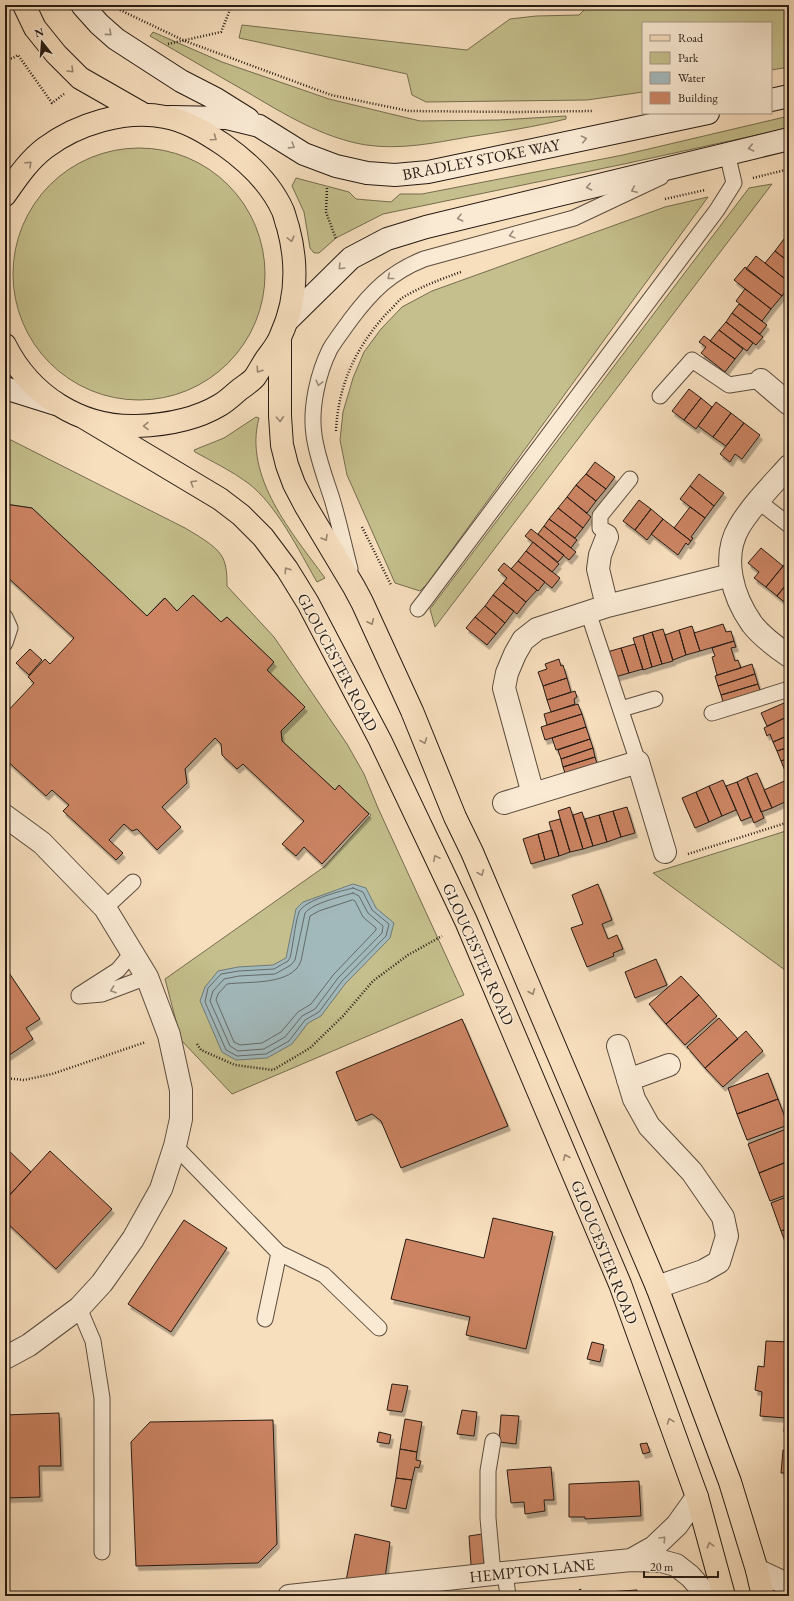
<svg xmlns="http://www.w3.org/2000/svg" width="794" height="1601" font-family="'EB Garamond',serif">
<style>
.green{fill:#c4bf8c;stroke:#756d50}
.water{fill:#a2b9bc;stroke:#707a78}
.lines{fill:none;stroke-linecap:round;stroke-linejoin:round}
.shore{stroke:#646a68;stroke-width:1}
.building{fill:#cc8464;stroke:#261b13;filter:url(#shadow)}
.lane-casing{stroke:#5a4c3e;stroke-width:17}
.street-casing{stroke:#5a4c3e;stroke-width:24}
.secondary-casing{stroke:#261b13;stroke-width:24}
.primary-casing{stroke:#261b13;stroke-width:24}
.path{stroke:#261b13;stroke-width:2.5;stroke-dasharray:1 2;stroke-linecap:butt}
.lane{stroke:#faead4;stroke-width:15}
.street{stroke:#faead4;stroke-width:22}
.secondary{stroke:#faead4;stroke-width:22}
.primary{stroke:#f7debd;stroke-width:22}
.oneway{stroke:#9b8d7d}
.oneway2{stroke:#998670}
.labels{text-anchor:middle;stroke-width:3;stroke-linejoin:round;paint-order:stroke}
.street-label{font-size:16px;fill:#261b13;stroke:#faead4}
</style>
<defs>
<filter id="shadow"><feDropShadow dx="2.5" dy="4.5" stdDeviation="0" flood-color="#0004"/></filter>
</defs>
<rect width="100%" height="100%" fill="#f7debd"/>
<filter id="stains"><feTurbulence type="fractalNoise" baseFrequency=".005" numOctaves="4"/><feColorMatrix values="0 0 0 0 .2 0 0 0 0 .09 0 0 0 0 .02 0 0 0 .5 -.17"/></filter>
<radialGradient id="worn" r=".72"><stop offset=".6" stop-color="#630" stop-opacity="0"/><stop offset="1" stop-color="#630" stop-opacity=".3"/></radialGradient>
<path class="green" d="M589 5H789V67L771 70V23H643V92L587 100 426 102 412 95 407 74 239 38 242 25 467 50 510 19 536 16 579 15Z
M153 32 222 62 329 99 420 121 499 120 566 116V119C534 127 501 132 468 137 434 143 401 150 366 145 323 138 284 114 247 92 215 74 183 55 150 36Z
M789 116V128L624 164 383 214 336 238 319 253H314L310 248 304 212 292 186 296 178 349 192 356 199 391 202 400 194H422L623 155Z
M13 274a126 126 0 1 1 252 0a126 126 0 1 1-252 0Z
M772 184 435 627 430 609 749 188Z
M708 197 427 584 420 591 395 583 347 475 340 440 343 412 353 378 364 352 381 329 402 307 432 291 665 207Z
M256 417 259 418C243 477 293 534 325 578L317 582C299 551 277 505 248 483 232 471 213 462 195 452L194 450 224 438Z
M5 437 185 528C195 534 215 545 221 555 227 563 227 577 227 586L274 637 347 744 364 774 378 808 464 995 232 1094 181 1040 165 979 324 867 371 815 339 786 335 790 282 741 281 731 305 707 267 670 274 662 227 617 221 622 193 595 177 611 164 598 147 616 32 508 5 504Z
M789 830V973L653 873Z"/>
<path class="water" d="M353 884 366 888 376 908 394 923 390 938 345 984 321 1016 308 1023 292 1044 267 1058 236 1060 222 1052 200 1001 205 987 218 971 238 967 273 965 286 958 296 909 303 902Z"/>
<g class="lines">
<path class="shore" d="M353 888 363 892 372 910 389 924 386 936 342 981 319 1012 305 1020 289 1041 266 1054 237 1056 226 1050 205 1002 208 988 221 974 239 971 274 969 288 961 290 958C293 946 295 923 299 912 304 900 341 891 353 888Z
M353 893 359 896 368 913 383 926 382 933 338 978 315 1009 302 1016 285 1037 264 1049 238 1051 230 1046 210 1001 213 991 224 979 239 976 275 974 291 965 295 960 305 913C313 903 340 897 353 893Z
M353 900 355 901 363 917 376 928V930L334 974 311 1004 298 1012 281 1032 262 1043 240 1045 234 1042 216 1000 218 994 227 984C248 981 292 986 301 961L310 916 319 911Z"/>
</g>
<path class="building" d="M789 233V243L784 239Z
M784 239 789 243V262L775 251Z
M775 251 789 262V282L765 263Z
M756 256 789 282V286L782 296 746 269Z
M745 267 782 296 771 309 734 280Z
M745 289 771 309 762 321 736 301Z
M739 304 767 325 760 334 732 313Z
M732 313 763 337 756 345 726 322Z
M726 322 753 343 747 351 719 330Z
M719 330 743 349 735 359 710 341Z
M704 336 735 359 725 372 701 353 706 347 699 342Z
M689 389 701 398 684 420 672 411Z
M701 398 712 407 696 429 684 420Z
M716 402 731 413 713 437 698 426Z
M731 413 744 423 726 446 713 437Z
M744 423 760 435 742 459 735 454 730 462 720 454Z
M595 462 615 477 606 489 586 474Z
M586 474 606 489 596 501 576 485Z
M699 474 724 493 714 506 690 486Z
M576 485 596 501 587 513 567 497Z
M690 486 714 506 705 518 680 499Z
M567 497 591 517 583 528 558 508Z
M639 500 651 509 635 530 623 521Z
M5 504 32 508 147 616 165 598 177 611 193 595 221 622 227 617 274 662 267 670 305 707 281 731 282 741 335 790 339 785 369 814 322 864 304 847 296 856 282 844 304 821 243 764 237 769 222 755 221 744 215 738 185 769 187 783 162 807 181 827 157 850 137 829 132 831 124 824 109 840 123 853 116 860 63 811 69 805 52 790 46 796 5 759V714L34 683 28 677 45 659 50 664 74 638 5 575Z
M690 507 705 518 691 537 693 538 691 541 674 528Z
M558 508 583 528 575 538 549 519Z
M651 509 663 519 647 540 635 530Z
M549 519 577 540 571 548 544 526Z
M663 519 691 541 688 545 686 543 678 555 651 534Z
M544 526 576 552 569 560 538 534Z
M531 529 564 555 558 562 525 536Z
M533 542 559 564 552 572 526 551Z
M761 548 783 566 766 587 754 578 759 572 748 563Z
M526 551 560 578 552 588 518 561Z
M789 559V581L777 596 766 587Z
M518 561 545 582 538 591 511 569Z
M504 563 537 590 526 602 503 583 507 578 498 570Z
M789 581V606L777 596Z
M503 583 526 602 517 614 493 595Z
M493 595 514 611 505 623 485 606Z
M485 606 505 623 496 634 475 617Z
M789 607V615L785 612Z
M475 617 496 634 487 645 466 628Z
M723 624 726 632 731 631 734 641 700 651 694 633Z
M692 626 700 651 686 655 679 630Z
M663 629 673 661 662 664 652 632Z
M679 630 686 655 673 660 665 635Z
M652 632 662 664 652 667 643 635Z
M643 635 652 667 643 670 633 638Z
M734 641 736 647 731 648 735 661 738 660 741 668 717 675 712 657 715 656 712 648Z
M635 644 643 669 629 673 621 648Z
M621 648 629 673 615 677 607 652Z
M30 649 42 660 29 675 16 663Z
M559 659 561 666 563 665 567 678 543 686 538 672 547 669 545 664Z
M752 664 755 674 718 686 715 676Z
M755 674 758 684 721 695 718 686Z
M567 678 571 692 547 700 543 686Z
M758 684 761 693 724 705 721 695Z
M575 691 577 697 574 699 575 704 551 712 547 700Z
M784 703 789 712V716L767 726 761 713Z
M578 704 582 714 547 725 544 714Z
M582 714 586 727 545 740 541 727Z
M789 716V735L773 742 770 734 767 736 764 728Z
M586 727 590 739 556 750 552 738Z
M789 735V747L777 751 773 742Z
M590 739 593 748 561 759 558 750Z
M789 747V758L781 761 777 751Z
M593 748 595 757 563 767 561 759Z
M595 757 598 766 566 776 563 767Z
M789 758V769L785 771 781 761Z
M789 769V779L785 771Z
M757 773 772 808 761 812 747 777Z
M747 777 764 818 754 823 737 782Z
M789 779V800L772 808 764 790Z
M723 780 736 810 722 816 709 786Z
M737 782 751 817 741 821 726 786Z
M709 786 722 816 709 822 696 792Z
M696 792 709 822 695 828 682 798Z
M570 807 583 849 570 852 558 811Z
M627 807 635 833 621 837 613 811Z
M613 811 621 837 607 842 599 815Z
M582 812 593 846 583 849 573 815Z
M599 815 607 842 593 846 585 819Z
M560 819 570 852 559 856 549 822Z
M552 830 559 856 545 860 538 834Z
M538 834 545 860 531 864 523 839Z
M598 884 612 920 602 924 608 939 617 935 623 949 613 953 614 956 587 967 571 928 583 924 572 895Z
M656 959 667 985 635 998 625 972Z
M5 967 40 1019 26 1028 33 1039 5 1058Z
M681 976 699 995 666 1024 649 1004Z
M699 995 717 1016 685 1045 666 1024Z
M719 1018 738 1039 705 1068 687 1047Z
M462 1019 508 1126 401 1168 381 1121 372 1114 356 1121 336 1072Z
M746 1031 763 1051 723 1087 705 1068Z
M768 1073 778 1099 737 1114 728 1088Z
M778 1099 788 1125 747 1140 737 1114Z
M789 1128V1161L759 1173 748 1144Z
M5 1147 31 1172 5 1200Z
M50 1151 112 1209 56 1269 5 1221V1200Z
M789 1161V1194L770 1201 759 1173Z
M789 1196V1228L781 1231 771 1203Z
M493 1218 553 1232 526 1349 466 1335 470 1317 391 1299 406 1239 484 1258Z
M184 1220 227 1248 171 1332 128 1304Z
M789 1228V1252L781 1231Z
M766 1341 789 1342V1473H781L783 1450H787L789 1432H784L785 1418 760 1416 762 1392 755 1390 758 1366 764 1367Z
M592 1342 604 1345 600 1362 587 1359Z
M392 1384 408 1386 402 1412 387 1410Z
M462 1410 477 1412 474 1436 457 1434Z
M59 1413 61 1466H39L40 1497 5 1498V1415Z
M501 1415 519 1416 516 1444 499 1442Z
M405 1419 422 1422 417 1452 400 1449Z
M273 1420 277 1544 258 1563 136 1566 131 1442 150 1422Z
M379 1432 391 1435 389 1444 377 1442Z
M647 1443 650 1452 643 1454 640 1444Z
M400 1449 417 1452 416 1460 421 1461 419 1468 415 1467 412 1480 396 1478Z
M551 1467 554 1500H544L545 1511 525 1514 524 1502 511 1503 507 1470Z
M396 1478 412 1480 406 1509 391 1506Z
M639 1481 641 1516 585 1519V1517H569V1484Z
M355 1534 390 1542 385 1578 346 1581Z
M482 1534 484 1564 471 1565 469 1536Z
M637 1590V1596H607V1592Z"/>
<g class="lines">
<g class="lane-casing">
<path id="lane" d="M660 396 692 360 729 385 761 380
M758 501 789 525
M607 537 609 533 600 528V516L630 479
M350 569C344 546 339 522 332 499 325 477 317 457 314 435 310 408 318 373 330 349 336 339 344 329 351 319 372 291 391 272 424 259L574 218 661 177
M418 609 425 600 717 210 734 183 727 153
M588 612 638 762
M5 617 10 628 5 643
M621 709 655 699
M712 713 789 689
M105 908 133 882
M79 995 118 970 132 953
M79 996 102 994 147 977
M175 1146 279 1253 324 1275 379 1328
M79 1308 93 1341 102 1398V1552
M265 1319 279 1253
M505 1573 508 1596
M493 1574 488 1518V1471L493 1441"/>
</g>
<g class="street-casing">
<path id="street" d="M761 380 789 404
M789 466C772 485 752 505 739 527 721 558 733 597 752 624 762 637 776 647 789 656
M607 537 600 555 598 569 607 606
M533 794 504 688 507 673 515 654 523 640 537 629 607 606 731 575
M504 803 638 762 665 852
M5 816 42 843 105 908 147 977 169 1035 181 1090V1119L175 1146 161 1189 133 1239 102 1283 79 1308 29 1345 5 1358
M618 1046 634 1099 649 1126 692 1172 723 1217 727 1236 719 1262 703 1271 657 1287
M628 1080 669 1065
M631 1560 654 1547 677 1525 697 1497
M757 1570 789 1585
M289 1596 493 1574 631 1560 661 1561 676 1565 690 1576 708 1596"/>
</g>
<g class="secondary-casing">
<path id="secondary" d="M82 5 99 24 116 39 181 81 216 99 248 119
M771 100 789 96
M170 117 227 118 259 126 304 154 336 166 367 173 395 175 428 172 708 113
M287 321 351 258 387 239 426 227 789 139
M5 388 56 404"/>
</g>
<g class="primary-casing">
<path id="primary" d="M24 5 35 28 56 54 80 78 143 114
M5 195C17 178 28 161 45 148 77 124 125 109 165 117 187 121 206 133 224 145 248 162 271 184 283 211 285 216 286 222 288 227 298 264 297 300 281 335 278 344 271 352 266 359 262 365 259 371 255 377 251 382 244 386 239 390 233 395 227 401 220 405 195 420 166 425 137 426 80 428 30 395 5 345
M280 338V416L282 445 287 465 294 484 305 505 354 587 362 602 412 711 455 817 472 852 657 1287 730 1482 757 1570 763 1596
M83 417 220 499 241 515 263 537 287 569 308 603 380 740 466 921 620 1284 697 1497 724 1596"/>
</g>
<path class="path" d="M120 10 185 41 331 95 409 111 515 112 593 111
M168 44 221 32 232 5
M5 60 13 58 18 55 52 103 64 94
M753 178 789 169
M327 188 326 212 336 239
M665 199 705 190
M336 431C338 385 356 347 387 313 392 309 397 302 402 298 420 287 441 279 461 272
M362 527 391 585
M688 854 789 822
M197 1044 201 1050 235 1065 273 1070 310 1048 343 1016 373 981 408 955 442 936
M5 1078 24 1080 52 1074 146 1042
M580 1589 581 1596"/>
<use href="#lane" class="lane"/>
<use href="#street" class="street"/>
<use href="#secondary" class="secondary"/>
<use href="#primary" class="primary"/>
</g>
<defs><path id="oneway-chevron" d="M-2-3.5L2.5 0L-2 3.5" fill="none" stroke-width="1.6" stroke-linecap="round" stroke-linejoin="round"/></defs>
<g class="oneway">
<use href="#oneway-chevron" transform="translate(109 33) rotate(41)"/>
<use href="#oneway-chevron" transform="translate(584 139) rotate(-12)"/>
<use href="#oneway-chevron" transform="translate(292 146) rotate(32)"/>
<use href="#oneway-chevron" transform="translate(751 148) rotate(167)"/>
<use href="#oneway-chevron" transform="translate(589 187) rotate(167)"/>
<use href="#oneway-chevron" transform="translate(634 190) rotate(155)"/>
<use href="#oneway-chevron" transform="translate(460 218) rotate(166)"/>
<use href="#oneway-chevron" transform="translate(512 235) rotate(165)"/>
<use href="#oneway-chevron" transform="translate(341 267) rotate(135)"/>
<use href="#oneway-chevron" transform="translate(390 277) rotate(142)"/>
<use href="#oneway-chevron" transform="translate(319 383) rotate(104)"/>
<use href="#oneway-chevron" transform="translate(113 990) rotate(161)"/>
<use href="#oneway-chevron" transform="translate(663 1539) rotate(-46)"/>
</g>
<g class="oneway2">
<use href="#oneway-chevron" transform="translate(71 70) rotate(45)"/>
<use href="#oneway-chevron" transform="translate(214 138) rotate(35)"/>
<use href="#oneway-chevron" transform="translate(29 164) rotate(-44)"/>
<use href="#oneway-chevron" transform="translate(291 239) rotate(75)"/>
<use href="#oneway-chevron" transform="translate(259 370) rotate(124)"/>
<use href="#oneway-chevron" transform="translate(280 419) rotate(87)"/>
<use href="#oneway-chevron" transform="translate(146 426) rotate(179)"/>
<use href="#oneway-chevron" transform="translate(193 483) rotate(-149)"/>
<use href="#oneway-chevron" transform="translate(325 538) rotate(59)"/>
<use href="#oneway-chevron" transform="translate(287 570) rotate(-124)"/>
<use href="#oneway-chevron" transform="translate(371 622) rotate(65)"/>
<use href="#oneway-chevron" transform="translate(424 741) rotate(68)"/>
<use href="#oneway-chevron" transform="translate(436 858) rotate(-116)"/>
<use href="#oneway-chevron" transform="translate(481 873) rotate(67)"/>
<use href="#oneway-chevron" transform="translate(532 992) rotate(67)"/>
<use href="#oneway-chevron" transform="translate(566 1157) rotate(-113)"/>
<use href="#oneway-chevron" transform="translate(670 1421) rotate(-110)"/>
<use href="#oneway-chevron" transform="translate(710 1545) rotate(-105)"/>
</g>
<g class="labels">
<g class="street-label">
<text transform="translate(481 159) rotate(-11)" y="6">BRADLEY STOKE WAY</text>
<text transform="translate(338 662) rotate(62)" y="6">GLOUCESTER ROAD</text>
<text transform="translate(479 954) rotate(66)" y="6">GLOUCESTER ROAD</text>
<text transform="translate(605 1252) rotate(68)" y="6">GLOUCESTER ROAD</text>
<text transform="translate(532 1570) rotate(-6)" y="6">HEMPTON LANE</text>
</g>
</g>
<rect width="794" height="1601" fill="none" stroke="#f7debd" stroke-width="20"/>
<rect x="6" y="6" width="782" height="1589" fill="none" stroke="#261b13" stroke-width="2"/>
<rect x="10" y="10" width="774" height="1581" fill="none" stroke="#261b13"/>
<rect x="642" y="22" width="130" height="92" fill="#faead4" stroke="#a59787"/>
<rect x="650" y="35" width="20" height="6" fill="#f7debd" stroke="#a59787"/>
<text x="678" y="42" font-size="12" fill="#261b13">Road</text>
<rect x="650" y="52" width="20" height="12" fill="#c4bf8c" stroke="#a59787"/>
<text x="678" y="62" font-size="12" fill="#261b13">Park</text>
<rect x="650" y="72" width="20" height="12" fill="#a2b9bc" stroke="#a59787"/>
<text x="678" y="82" font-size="12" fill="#261b13">Water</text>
<rect x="650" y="92" width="20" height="12" fill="#cc8464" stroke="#a59787"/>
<text x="678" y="102" font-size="12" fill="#261b13">Building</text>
<g transform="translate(42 42) rotate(343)" stroke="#faead4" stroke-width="3" paint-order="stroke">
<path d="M0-3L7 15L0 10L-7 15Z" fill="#261b13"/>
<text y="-6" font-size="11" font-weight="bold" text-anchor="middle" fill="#261b13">N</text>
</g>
<path d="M644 1571v6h74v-6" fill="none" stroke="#261b13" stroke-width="2"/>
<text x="650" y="1571" font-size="12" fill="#261b13" stroke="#faead4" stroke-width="3" paint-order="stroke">20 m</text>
<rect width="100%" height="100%" filter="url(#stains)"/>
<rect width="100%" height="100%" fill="url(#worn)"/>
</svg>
